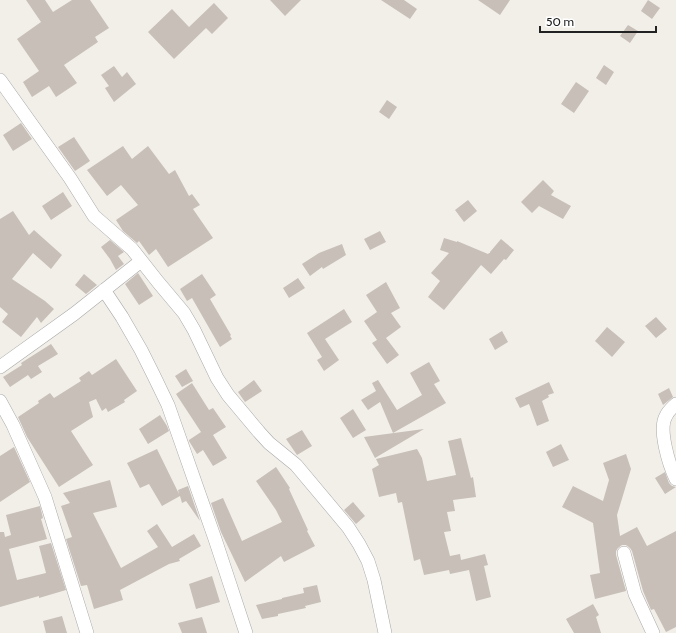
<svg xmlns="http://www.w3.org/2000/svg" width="676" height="633" font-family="Cabin,sans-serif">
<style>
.building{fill:#c7bfb8}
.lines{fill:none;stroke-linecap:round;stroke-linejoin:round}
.minor-casing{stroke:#a9a9a9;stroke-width:14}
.minor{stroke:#fff;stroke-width:13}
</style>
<rect width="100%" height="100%" fill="#f2efe9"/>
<path class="building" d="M26 0H45L53 12 72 0H90L109 28 95 37 98 42 64 65 77 83 56 97 49 86 32 97 23 82 39 71 17 39 41 22Z
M270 0H301L285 16Z
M381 0H404L417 9 410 19Z
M478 0H510L500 15Z
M648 0 660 8 652 19 641 11Z
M214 3 228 18 212 34 206 28 174 59 148 32 172 9 189 27Z
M628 25 638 31 630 43 620 36Z
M604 65 614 72 606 85 596 78Z
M114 66 122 77 127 72 136 84 114 102 105 88 109 86 101 75Z
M576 82 589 91 574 113 561 104Z
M387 100 397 107 389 119 379 112Z
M21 123 32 139 13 151 3 135Z
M74 137 90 161 75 171 58 147Z
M123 146 132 159 148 146 169 174 175 170 189 196 192 194 200 205 193 209 213 238 168 267 156 249 149 255 139 241 137 243 123 231 116 220 138 205 121 185 107 196 87 170Z
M543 180 554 191 551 195 571 206 563 219 539 206 532 213 521 202Z
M63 192 72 206 51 220 42 206Z
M468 200 477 211 464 222 455 210Z
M13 211 29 235 34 230 62 255 51 269 33 253 12 279 45 301 54 309 41 323 37 317 21 337 2 322 8 314 0 307V219Z
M380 231 386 242 370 250 364 239Z
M444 238 457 242V241L488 254 489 253H490V252L501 239 514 250 506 260 504 259 491 274 481 265 444 310 428 297 440 281 431 273 449 253 440 250Z
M110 240 124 252 118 256 124 264 116 270 110 259 101 247Z
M342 244 346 255 323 269 322 267 310 276 302 264 319 253Z
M138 273 153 296 139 305 125 284Z
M84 274 97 285 86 294 75 285Z
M202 274 216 295 210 299 231 335 230 336 232 339 220 347 192 298 187 301 180 289Z
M298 278 305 288 289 298 283 288Z
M386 282 400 308 391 313 401 327 386 338 399 355 387 364 372 343 377 340 364 321 377 312 366 295Z
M344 309 352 322 325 339 339 360 324 371 317 360 322 357 307 333Z
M656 317 667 329 656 338 645 326Z
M607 327 625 342 612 357 595 341Z
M502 331 508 342 495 350 489 339Z
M51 344 58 354 38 366 42 372 31 379 28 375 10 387 3 377 22 365 21 363Z
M116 359 137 391 124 400 125 402 108 412 106 408 102 411 96 399 89 402 93 417 71 431 93 465 59 487 27 437 18 417 39 403 38 401 50 393 54 398 81 381 79 378 89 371 92 375Z
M429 362 440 381 434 384 446 403 393 433 380 402 368 410 361 400 376 391 372 383 378 380 397 410 422 395 410 373Z
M186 369 193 381 182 387 175 376Z
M254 380 262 391 245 402 238 392Z
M549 382 554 393 548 395 549 397 542 401 549 421 537 426 529 404 520 408 515 398Z
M192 383 209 410 213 408 226 427 213 435 227 458 213 466 203 450 197 454 189 441V440L201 432 176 394Z
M669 388 673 397 663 405 658 394Z
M353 409 366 430 353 438 340 418Z
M160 415 167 426 169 431 148 444 139 429Z
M424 429 375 458 364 437Z
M302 430 312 446 297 455 286 439Z
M461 438 471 478 473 477 476 497 453 500 455 511 447 512 451 531 444 532 450 556 460 554 461 560 485 554 488 565 484 566 491 597 476 601 469 570 450 574 449 570 424 575 420 559 414 561 402 502 398 503 396 493 379 497 372 469 379 465 376 459 417 449 422 458 427 481 456 475 448 441Z
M561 444 569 460 553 467 546 452Z
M14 447 30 482 0 502V456Z
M157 449 179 494 178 490 188 486 200 521 186 501 182 503 180 496 162 506 149 484 140 488 127 463Z
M626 454 631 469 617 515 620 536 637 527 647 546 676 531V627L666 632 654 609 651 610 643 591 632 551 630 548 626 545H622L618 548 616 551V555L626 591 595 599 590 575 600 573 593 523 562 507 573 486 603 501 609 480 603 463Z
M276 467 290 488 289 489 308 530 307 531 315 546 284 562 281 556 245 582 221 532 211 503 223 498 242 541 282 522 276 510 256 481Z
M665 472 669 483 672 486 676 487 665 494 655 478Z
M110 480 117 507 93 513 121 568 158 547 147 531 157 524 172 547 194 534 201 546 179 559 180 561 169 564 120 590 123 600 94 609 87 585 81 586 66 539 72 537 61 506 70 503 63 493Z
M353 502 365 516 356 524 344 510Z
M40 506 43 518 41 519 47 539 9 549 17 580 46 573 39 546 51 543 66 590 39 598V596L0 607V532H4L5 537 11 535 6 515Z
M212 576 220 602 196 609 189 584Z
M317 585 321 602 305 606 306 608 278 614V616L262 619 256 605 282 599V598L304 593 303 588Z
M593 604 599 615 596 617 601 633H574L566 619Z
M62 616 67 633H46L43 621Z
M202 617 207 633H182L178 623Z"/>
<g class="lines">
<g class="minor-casing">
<path id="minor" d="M0 80 70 178 94 216 132 249 158 282 184 313 194 330 217 378 228 395 259 432 269 443 296 465 348 527 359 544 368 561 374 580 385 633
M104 290 122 317 141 350 154 376 168 405 215 539 246 633
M0 367 74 314 141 261
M0 401 13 425 45 497 87 633
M676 404C673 407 668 411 666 416 658 429 669 465 676 479
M624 553 635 594 653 633"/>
</g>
<use href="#minor" class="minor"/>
</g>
<path d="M540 26v6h116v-6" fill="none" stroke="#222222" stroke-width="2"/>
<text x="546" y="26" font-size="12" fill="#222222" stroke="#ffffff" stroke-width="3" paint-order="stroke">50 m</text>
</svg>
